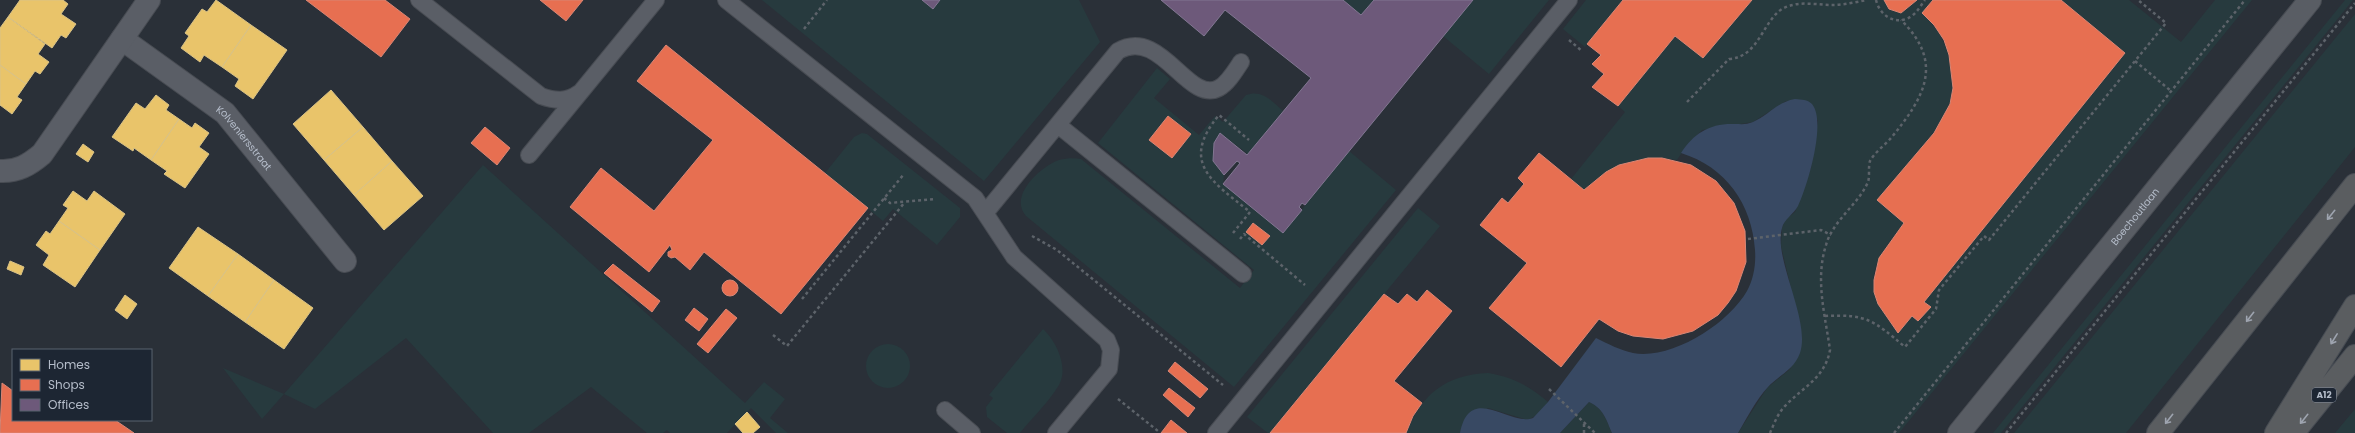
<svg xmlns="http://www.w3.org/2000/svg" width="2355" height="433" font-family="Poppins,sans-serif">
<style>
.green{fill:#273a3e}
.water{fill:#384963}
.homes{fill:#e9c46a;stroke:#d9c286}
.shops{fill:#e76f51;stroke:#d88675}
.offices{fill:#6d597a;stroke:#827792}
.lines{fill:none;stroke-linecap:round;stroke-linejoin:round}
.lane-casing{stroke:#484c53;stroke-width:18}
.street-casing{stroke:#484c53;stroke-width:24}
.secondary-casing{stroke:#484c53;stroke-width:24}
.highway-casing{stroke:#474c53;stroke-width:24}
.path{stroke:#5d636a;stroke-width:2.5;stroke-dasharray:3 3;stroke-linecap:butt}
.lane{stroke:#5a5e66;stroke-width:16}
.street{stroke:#5a5e66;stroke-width:22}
.secondary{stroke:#595d64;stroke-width:22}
.highway{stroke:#5a5d60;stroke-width:22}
.oneway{stroke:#9ea4af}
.labels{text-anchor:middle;stroke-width:4;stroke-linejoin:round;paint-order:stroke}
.shield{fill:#1d2633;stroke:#878f9c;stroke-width:1}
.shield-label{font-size:9px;font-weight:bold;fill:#b4bcc9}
.street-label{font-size:10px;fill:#b4bcc9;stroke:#1d2633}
</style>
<rect width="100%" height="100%" fill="#2a3038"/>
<path class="green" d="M762 0H922L933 9 940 0H1079L1100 42 984 181Z
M1343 0H1374L1361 15Z
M1473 0H1549L1489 74 1443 36Z
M1586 0H1623L1585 47 1563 29Z
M1752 0H1884L1889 9 1901 13 1917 0H1933L1922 13C1939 30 1948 45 1951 69 1952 75 1954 81 1953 87 1952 122 1899 174 1877 200L1904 223C1869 267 1860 285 1898 333L1912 316 1919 321 1930 308 1924 302 2125 53 2061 0H2129L2181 42 2215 0H2252L1899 433H1738L1767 388 1789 370 1799 355V322L1781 246 1782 228 1785 220 1795 212 1811 168 1818 120 1786 101 1753 122 1702 130 1686 146 1677 160C1637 154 1614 164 1584 190L1571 179 1625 112 1618 106 1675 36 1703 58Z
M2345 0H2353L2001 433H1993Z
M2355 14V147L2126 433H2014Z
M1157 68 1170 79 1154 98 1199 135 1215 116 1223 122 1246 95C1262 89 1272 101 1283 111L1248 154 1220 133C1208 148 1212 163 1224 175L1223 184 1283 233 1349 151 1396 190 1234 387 1026 216C1008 196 1041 166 1059 160 1067 158 1074 158 1081 159L1240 288 1254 270 1098 143Z
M862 133 867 134 960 208V217L937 245 893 209 883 221 825 173 854 137Z
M483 165 745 403 764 382 785 399 770 418 788 433H776L751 408 727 433H670L667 430 663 433H647L591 387 529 433H493L406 338 315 409 284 394 262 419 223 368 284 394Z
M1418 208 1440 226 1270 433H1268L1247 417Z
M1043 329C1056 341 1069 367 1059 385 1049 402 1032 418 1020 433H1007L987 417 986 407 993 398 989 395Z
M866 366a22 22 0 1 1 44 0a22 22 0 1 1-44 0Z
M1488 373C1513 377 1529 386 1548 402L1540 413 1528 420 1488 408 1461 429 1460 433H1406C1422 394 1445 375 1488 373Z
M1589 402C1603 408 1606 419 1612 433H1560Z
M2355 409V433H2335Z"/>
<path class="water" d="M1795 99C1802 100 1807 99 1812 104 1827 122 1807 187 1798 206 1794 214 1784 219 1782 228 1773 259 1811 320 1800 353 1794 370 1779 375 1768 387 1756 400 1747 418 1738 433H1612C1606 419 1603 408 1589 402L1560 433H1460C1470 382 1510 427 1533 418L1548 402 1596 338C1608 344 1620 350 1633 353 1672 360 1728 324 1747 291 1754 279 1756 263 1755 250 1752 204 1726 167 1681 153 1694 133 1710 123 1735 124 1741 124 1746 125 1753 122 1769 115 1777 102 1795 99Z"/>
<path class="homes" d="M20 0H63L68 4 61 14 76 24 66 38 61 35 52 48 8 17Z
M216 0 251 25 222 67 204 55 200 62 181 48 189 36 185 33 202 9 207 12Z
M8 17 45 44 38 54 49 62 40 74 35 71 26 84 0 65V28Z
M251 25 287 50 253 99 235 86 239 79 222 67Z
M0 65 26 84 17 97 22 100 12 114 0 105Z
M331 90 363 127 324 160 293 124Z
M156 95 169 105 166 110 179 119 151 160 134 148 133 151 112 137 136 103 145 109Z
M179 119 192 128 195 123 209 133 199 147 209 154 185 188 164 174 167 171 151 160Z
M363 127 392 161 354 195 324 160Z
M83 144 94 152 88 162 76 154Z
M392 161 423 196 384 230 354 195Z
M73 191 87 201 94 191 125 214 100 250 59 221 68 208 63 205Z
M59 221 100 250 75 287 43 265 49 255 36 245 46 231 50 234Z
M198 227 238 254 208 296 169 268Z
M238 254 274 280 245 322 208 296Z
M10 261 24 267 21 275 7 269Z
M274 280 313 308 284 349 245 322Z
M125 295 137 304 127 319 115 310Z
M747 412 760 427 753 433H743L735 424Z"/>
<path class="shops" d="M306 0H385L410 19 381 57Z
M540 0H583L566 21Z
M1623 0H1752L1703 58 1675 36 1618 106 1592 87 1604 74 1592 64 1601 55 1587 44Z
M1884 0H1917L1901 13 1889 9Z
M1933 0H2061L2125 53 1924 302 1931 307 1918 321 1912 316 1898 333 1878 304 1874 292V280L1879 258 1904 223 1877 200 1934 133 1950 104 1953 88 1949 55 1944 40 1934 25 1922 13Z
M666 45 868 208 781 314 704 252 690 270 675 257 671 258 668 256V252L672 250 670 245 649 272 570 207 601 168 654 211 713 140 637 81Z
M1168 116 1191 134 1172 158 1149 140Z
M485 127 510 148 497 165 471 143Z
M1539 153 1584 190 1606 172 1619 165 1648 158H1662L1691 165 1716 181 1734 203 1745 231 1746 262 1736 291 1728 303 1718 315 1693 331 1663 339 1633 336 1618 331 1599 319 1561 367 1489 308 1527 263 1480 225 1502 198 1508 203 1524 184 1518 178Z
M1253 223 1270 236 1262 245 1246 232Z
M613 264 660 301 652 312 604 273Z
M722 288a8 8 0 1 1 16 0a8 8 0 1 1-16 0Z
M1427 290 1452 311 1394 381 1422 403 1413 416 1406 433H1270L1384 294 1398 304 1407 294 1417 302Z
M694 308 708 319 699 331 685 320Z
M726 309 737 318 708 353 697 344Z
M1175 362 1208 389 1200 398 1168 371Z
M2 383 13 391V420H115L134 433H0Z
M1169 388 1195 408 1188 417 1163 395Z
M1171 420 1187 433H1161Z"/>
<path class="offices" d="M922 0H940L933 9Z
M1161 0H1343L1361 15 1374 0H1473L1305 205 1302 203 1299 207 1302 210 1283 233 1223 184 1240 163 1237 161 1224 175 1213 161 1214 143 1220 133 1247 155 1311 78 1225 10 1204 36Z"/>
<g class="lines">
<g class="lane-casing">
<path id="lane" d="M419 0 541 96C555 101 567 102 579 93
M726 0 975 198 1014 257 1107 340 1111 350 1109 369 1056 433
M1058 125 1243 274
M529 155 656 0
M986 212 1118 51C1161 26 1188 105 1219 88 1228 83 1235 71 1241 62
M945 410 972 433
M1216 433 1569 0"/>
</g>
<g class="street-casing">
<g id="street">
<path id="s1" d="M122 39 225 113 345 261"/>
<path d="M0 171C17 172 29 165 42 154L149 0"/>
</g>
</g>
<g class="secondary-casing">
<g id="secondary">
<path id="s2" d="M1959 433 2310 0"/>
</g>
</g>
<g class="highway-casing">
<path id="highway" d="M2158 433 2355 185
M2276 433 2355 306
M2293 433 2355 356"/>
</g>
<path class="path" d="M1876 0C1880 17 1898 27 1913 15 1918 11 1921 5 1925 0
M804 29 827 0
M1569 40 1582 51
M2135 61 2171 91
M1687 102 1729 59C1759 57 1762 22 1782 9 1798 0 1816 5 1833 5 1844 5 1856 2 1867 0
M884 198 890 203 935 199
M1233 233 1250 212C1213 182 1179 163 1219 115L1249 140
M1032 236 1057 250 1223 385
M1240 239 1244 234 1305 285
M1748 239 1821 230 1831 235
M802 299 904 174
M1825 316C1867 314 1873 320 1905 347L1936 309 1939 290 1984 236 1989 240 2166 23 2138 0
M773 335 787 346 905 202
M1549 389 1595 433
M1118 399 1158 431
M1584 433V421
M1770 433C1774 424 1778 413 1785 406 1803 387 1825 378 1830 350 1825 314 1815 280 1826 245 1833 220 1858 205 1868 182 1870 176 1868 167 1870 161 1874 153 1885 145 1891 138 1924 98 1945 63 1901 20
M1894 433 2245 0
M2006 433 2355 3"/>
<use href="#lane" class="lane"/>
<use href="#street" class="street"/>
<use href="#secondary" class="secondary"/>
<use href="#highway" class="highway"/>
</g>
<defs><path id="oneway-shaft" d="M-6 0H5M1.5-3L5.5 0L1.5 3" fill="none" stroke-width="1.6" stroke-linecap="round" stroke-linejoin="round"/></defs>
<g class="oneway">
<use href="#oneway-shaft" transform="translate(2331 215) rotate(129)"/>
<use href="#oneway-shaft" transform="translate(2250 317) rotate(128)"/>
<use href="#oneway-shaft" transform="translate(2334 339) rotate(122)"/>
<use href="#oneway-shaft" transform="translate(2169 419) rotate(128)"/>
<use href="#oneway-shaft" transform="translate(2304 419) rotate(129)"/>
</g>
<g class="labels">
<rect class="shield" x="2312" y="388" width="24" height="14" rx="3"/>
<g class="shield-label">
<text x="2324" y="398">A12</text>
</g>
<g class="street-label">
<text dy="4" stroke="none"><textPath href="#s1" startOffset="158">Kolveniersstraat</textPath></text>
<text dy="4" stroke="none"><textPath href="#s2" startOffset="279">Boechoutlaan</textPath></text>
</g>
</g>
<rect x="12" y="349" width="140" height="72" fill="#1d2633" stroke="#59626f"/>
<rect x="20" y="359" width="20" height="12" fill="#e9c46a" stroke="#59626f"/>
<text x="48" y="369" font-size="12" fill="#b4bcc9">Homes</text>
<rect x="20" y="379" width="20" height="12" fill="#e76f51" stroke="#59626f"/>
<text x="48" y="389" font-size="12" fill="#b4bcc9">Shops</text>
<rect x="20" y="399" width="20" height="12" fill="#6d597a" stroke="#59626f"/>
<text x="48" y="409" font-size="12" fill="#b4bcc9">Offices</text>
</svg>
